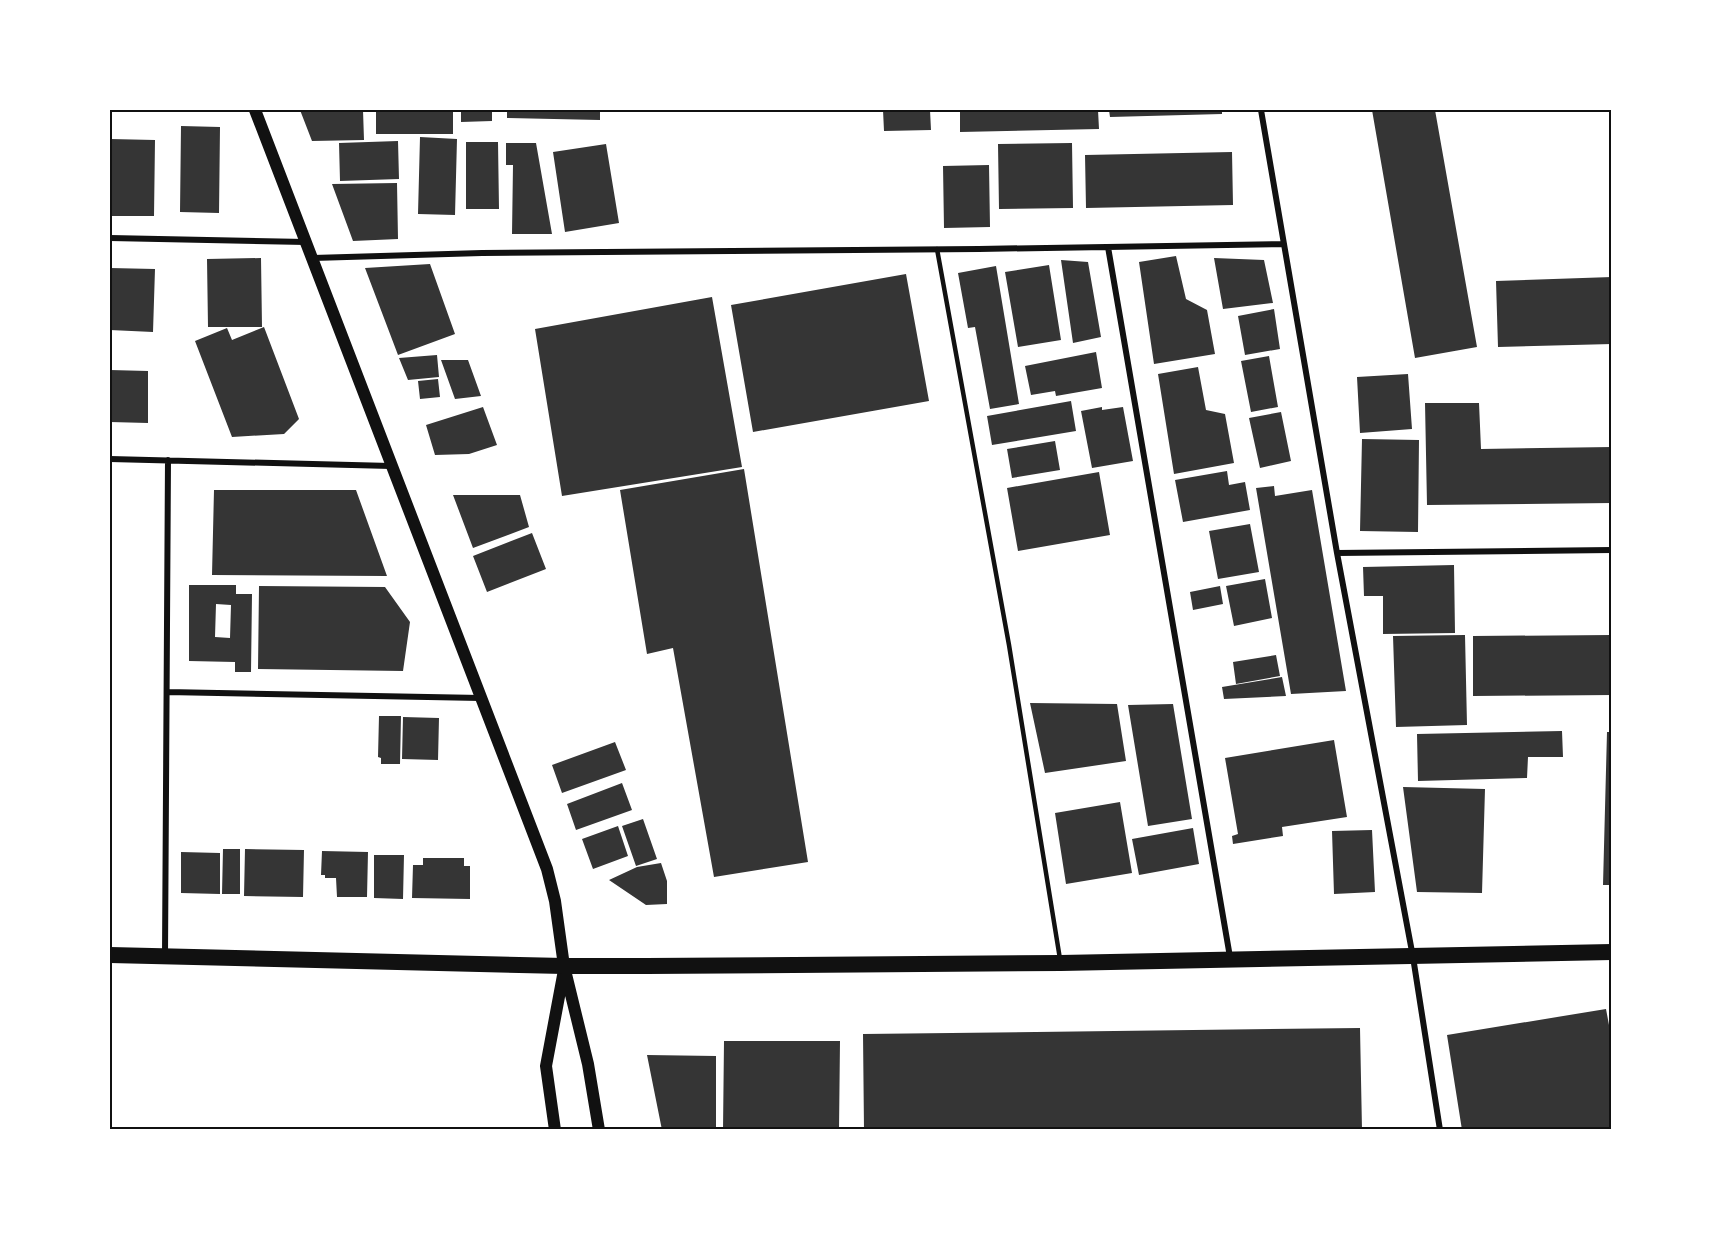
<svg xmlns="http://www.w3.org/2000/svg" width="1721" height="1239" font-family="Cabin,sans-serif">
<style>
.building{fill:#353535;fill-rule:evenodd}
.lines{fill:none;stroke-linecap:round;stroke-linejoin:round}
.service{stroke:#111;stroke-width:4.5}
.minor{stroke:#111;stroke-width:6}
.secondary{stroke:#111;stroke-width:12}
.trunk{stroke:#111;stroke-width:16}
.neatline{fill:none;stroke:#111;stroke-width:2}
</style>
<rect width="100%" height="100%" fill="#fff"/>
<path class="building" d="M300 110H363L364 140 312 141Z
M376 110H453V134H376Z
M461 110H492V121L461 122Z
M507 110H600V120L507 118Z
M883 110H930L931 130 884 131Z
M960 110H1098L1099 129 960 132Z
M1109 110H1222V114L1110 117Z
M1372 110H1435L1477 347 1415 358Z
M181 126 220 127 219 213 180 212Z
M420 137 457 139 455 215 418 214Z
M110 139 155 140 154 216H110Z
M398 141 399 179 340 181 339 143Z
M466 142H498L499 209H466Z
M506 143H536L552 234H512L513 165H506Z
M1072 143 1073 208 999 209 998 144Z
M606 144 619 223 565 232 553 152Z
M1232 152 1233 205 1086 208 1085 155Z
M989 165 990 227 944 228 943 166Z
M397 183 398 239 353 241 332 184Z
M1176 256 1186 299 1207 310 1215 354 1154 364 1139 262Z
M261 258 262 327H208L207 259Z
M1214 258 1264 260 1273 303 1223 309Z
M1061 260 1088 262 1101 337 1073 343Z
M430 264 455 334 398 355 365 268Z
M1049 265 1061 340 1018 347 1005 272Z
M996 266 1019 404 990 409 975 327 968 328 958 273Z
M110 268 155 269 153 332 110 330Z
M906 274 929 401 753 432 731 305Z
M1612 277V344L1498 347 1496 281Z
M712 297 742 467 562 496 535 329Z
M1274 309 1280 349 1245 355 1238 316Z
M264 327 299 419 284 434 232 437 195 341 227 328 232 340Z
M1096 352 1102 388 1056 396 1055 391 1031 395 1025 366Z
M437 355 439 377 408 380 399 358Z
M1269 356 1278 407 1251 412 1241 361Z
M441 360H468L481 396 455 399Z
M1198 367 1206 410 1225 414 1234 463 1174 474 1158 374Z
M110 370 148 371V423L110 422Z
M1408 374 1412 429 1360 433 1357 377Z
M438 379 440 397 420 399 418 381Z
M1071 401 1076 431 992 445 987 416Z
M1425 403H1479L1481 449 1612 447V503L1427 505Z
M483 407 497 445 469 454 435 455 426 425Z
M1102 407V410L1123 407 1133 461 1092 468 1081 411Z
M1281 412 1291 461 1260 468 1249 418Z
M1362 439 1419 440 1418 532 1360 531Z
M1055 441 1060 470 1012 478 1007 449Z
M744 469 808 862 714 877 673 648 647 654 620 490Z
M1227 471 1229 485 1245 482 1250 510 1183 522 1175 480Z
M1099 472 1110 535 1018 551 1007 488Z
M1274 486 1275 496 1312 490 1346 691 1291 694 1256 488Z
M214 490H356L387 576 212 575Z
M453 495H520L529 527 473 548Z
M1250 524 1259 572 1218 579 1209 531Z
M532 533 546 569 487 592 473 556Z
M1454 565 1455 633 1383 634V596H1364L1363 567Z
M1265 579 1272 618 1234 626 1226 586Z
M189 585H236V594H252L251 672H235V662L189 661ZM216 604 231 605 230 638 215 637Z
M259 586 385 587 410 622 403 671 258 669Z
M1220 586 1223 604 1193 610 1190 592Z
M1465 635 1467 725 1396 727 1393 636Z
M1612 635V695L1473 696V636Z
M1276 655 1280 676 1236 684 1233 662Z
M1282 677 1286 696 1224 699 1222 687Z
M1030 703 1117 704 1126 761 1045 773Z
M1173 704 1192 819 1148 826 1128 705Z
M379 716H401L400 764H381V758L378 757Z
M403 717 439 718 438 760 402 759Z
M1562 731 1563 757H1528L1527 778 1418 781 1417 734Z
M1607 732H1612V885H1603Z
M1334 740 1347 817 1282 827 1283 836 1233 844 1232 836 1238 834 1225 758Z
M615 742 626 770 562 793 552 765Z
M622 783 632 810 576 830 567 804Z
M1403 787 1485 789 1482 893 1417 892Z
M1120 802 1132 873 1066 884 1055 813Z
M643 819 657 859 636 866 622 826Z
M618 826 628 856 593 869 582 839Z
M1193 828 1199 864 1139 875 1132 839Z
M1372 830 1375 892 1334 894 1332 831Z
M223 849H240V894H222Z
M245 849 304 850 303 897 244 896Z
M322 851 368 852 367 897H337L336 878H325V875H321Z
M181 852 220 853V894L181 893Z
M374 855H404L403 899 374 898Z
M423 858H464V866H470V899L412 898 413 865H423Z
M661 863 667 881V904L646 905 609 880 637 867Z
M1606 1009 1612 1041V1130H1462L1447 1035Z
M1360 1028 1362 1130H864L863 1034Z
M724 1041H840L839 1130H723Z
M647 1055 716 1056V1130H662Z"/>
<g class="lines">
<path class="service" d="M937 249 1009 645 1060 959"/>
<path class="minor" d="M1261 110 1337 553 1413 957 1440 1130
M110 238 306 242
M1108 247 1230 957
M313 258 482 253 979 249 1284 244
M110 459 391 466
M1337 553 1612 550
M167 692 481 698
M165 955 168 460"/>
<path class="secondary" d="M255 110 547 869 555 901 564 966 588 1064 599 1130
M555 1130 546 1066 564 970"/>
<path class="trunk" d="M110 955 564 966H647L1061 963 1612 952"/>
</g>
<rect width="1721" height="1239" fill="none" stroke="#ffffff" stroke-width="222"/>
<rect x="111" y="111" width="1499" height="1017" class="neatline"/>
</svg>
